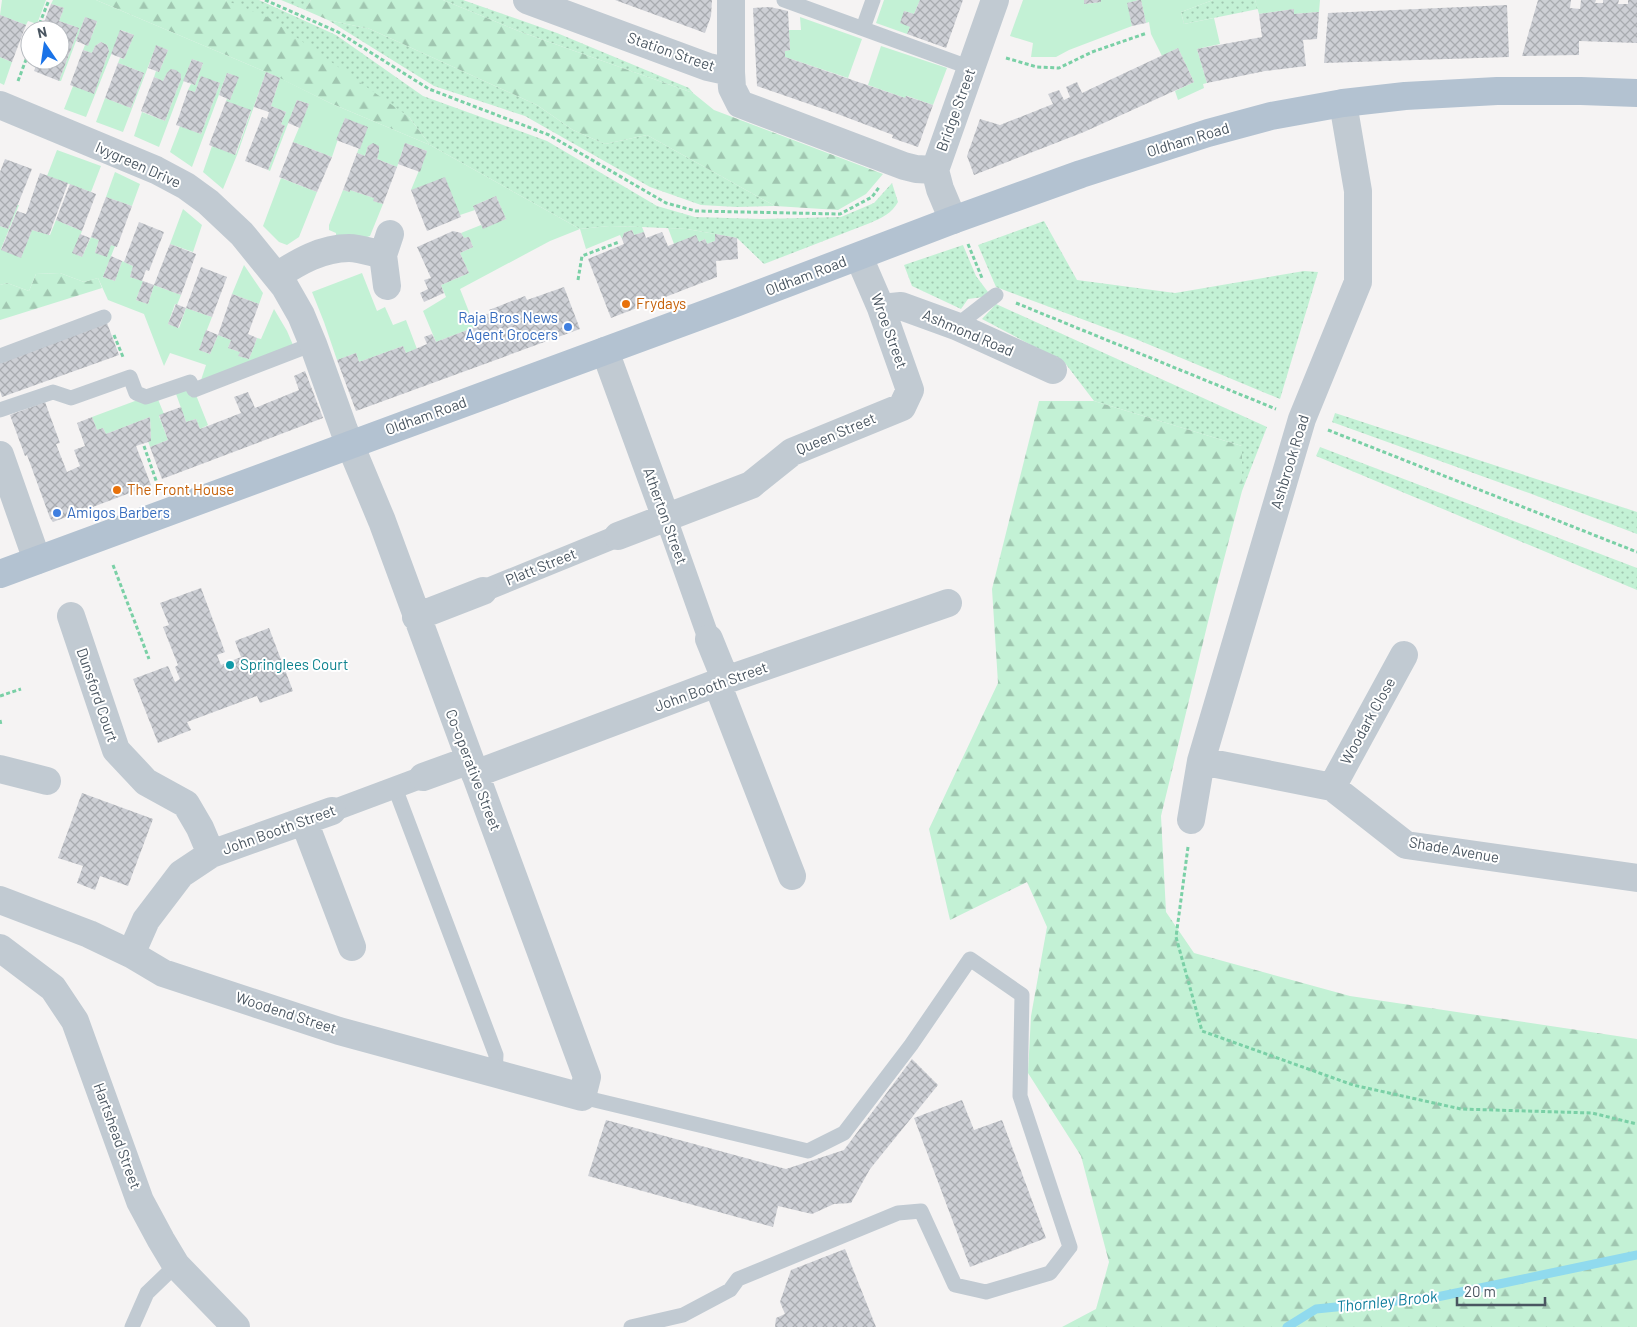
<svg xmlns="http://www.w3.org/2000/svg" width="1637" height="1327" font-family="Barlow,sans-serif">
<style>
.grass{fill:url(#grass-dots)}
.forest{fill:url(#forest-firs)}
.garden{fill:#c3f1d5}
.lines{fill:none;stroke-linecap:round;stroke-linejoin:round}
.stream{stroke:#90daee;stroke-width:9}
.building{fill:url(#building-cross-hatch)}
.path{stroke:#7ad0a6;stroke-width:3;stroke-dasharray:4 2.5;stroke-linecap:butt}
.service{stroke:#c1cad2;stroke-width:15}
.pedestrian{stroke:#c1cad2;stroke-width:22}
.minor{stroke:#c1cad2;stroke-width:28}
.tertiary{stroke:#c1cad2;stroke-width:28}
.primary{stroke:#b3c2d1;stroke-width:28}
.food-dot{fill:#e8710a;stroke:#fff;stroke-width:2}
.shop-dot{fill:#3f7fe0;stroke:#fff;stroke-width:2}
.culture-dot{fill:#0f9aa8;stroke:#fff;stroke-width:2}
.labels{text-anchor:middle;stroke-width:4;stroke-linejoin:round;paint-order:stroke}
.street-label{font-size:15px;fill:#4a5661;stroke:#fff}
.food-label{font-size:15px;fill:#c56008;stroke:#fff;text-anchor:start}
.shop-label{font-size:15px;fill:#366cbe;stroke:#fff;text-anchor:end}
.culture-label{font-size:15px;fill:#0d838f;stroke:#fff;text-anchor:start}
.water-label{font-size:16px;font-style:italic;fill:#0c7c9b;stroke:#fff}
</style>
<defs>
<pattern id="grass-dots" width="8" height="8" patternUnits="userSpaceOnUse" patternTransform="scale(1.25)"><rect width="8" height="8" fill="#c3f1d5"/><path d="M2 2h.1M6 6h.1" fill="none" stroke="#a0c6b0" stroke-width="1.8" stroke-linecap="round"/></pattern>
<pattern id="forest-firs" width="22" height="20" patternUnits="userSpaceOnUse" patternTransform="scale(1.25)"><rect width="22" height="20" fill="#c3f1d5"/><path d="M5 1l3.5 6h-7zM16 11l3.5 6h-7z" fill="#a0c6b0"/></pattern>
<pattern id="building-cross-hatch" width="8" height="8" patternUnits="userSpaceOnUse" patternTransform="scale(1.25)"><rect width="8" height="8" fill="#cdcfd5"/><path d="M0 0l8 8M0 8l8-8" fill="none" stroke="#a8abb0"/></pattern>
</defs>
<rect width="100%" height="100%" fill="#f5f3f3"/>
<path class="grass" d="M225 0H259L336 35 423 96 547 141 657 206 695 217 761 219 841 217 874 203 892 183 898 202C892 213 882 218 870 223L764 264 737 238 715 234 687 229 642 227 609 226 580 229 430 145 409 117Z
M281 0H311L305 10Z
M443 0H463L557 33 689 88 693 93 521 32Z
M1213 0H1255L1258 9 1184 24 1181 12Z
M328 20 370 29 537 105 573 130 605 144 647 135 775 206 737 207 701 205 650 187 525 116 434 86Z
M1044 221 1077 280 1175 293 1304 271 1318 272 1280 399 1138 340 996 287 978 245Z
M963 245 976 276 991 296 968 299 961 309 912 286 904 265Z
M996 304 1267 427 1242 491V446L1094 401 1065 363 982 319Z
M1335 413 1637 512V534L1529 493 1332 422Z
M1320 447 1637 568V590L1316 456Z"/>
<path class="forest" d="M96 0H225L269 18 409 117 430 145 330 103 273 75Z
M311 0H443L521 32 693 93 714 110 883 174 866 194 838 210 775 206 647 135 605 144 573 130 537 105 370 29 328 20 305 10Z
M60 273 84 282 98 278 102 288 0 320V285L7 283 29 291 36 274Z
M1039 401H1094L1242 446V491L1215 593 1161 816 1166 912 1194 953 1350 996 1637 1039V1327H1062L1096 1309 1109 1262 1081 1156 1028 1073 1031 1016 1047 927 1027 882 950 920 929 829 998 683 992 589Z"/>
<path class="garden" d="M2 0H46L37 24 28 21 26 25 0 15Z
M53 0H96L266 72 237 155 223 189 203 172 212 146 236 154 251 111 226 101 227 99 230 100 238 77 227 73 192 167 170 152 180 126 201 134 220 83 201 77 195 92 188 90 191 84 195 85 203 63 192 59 159 147 134 136 142 112 165 121 181 79 180 74 171 69 167 73 163 81 154 77 156 71 159 72 168 50 156 46 123 132 96 122 105 98 131 108 144 73 118 63 120 58 124 59 134 35 121 30 86 117 64 109 73 86 94 93 109 51 107 45 101 42 95 46 92 53 83 50 85 45H88L97 22 85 17 61 81H59L79 28 59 21 64 8 51 4Z
M884 0H920L914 14 904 11 910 27 907 34 876 23Z
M1023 0H1084L1085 4 1101 2V0H1139L1128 3 1132 26 1069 50 1056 57H1031L1033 43 1010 36Z
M1141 0H1213L1181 12 1184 24 1214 18 1220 44 1197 49 1207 83 1203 84 1204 88 1178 100 1175 91 1194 82 1178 48 1162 56 1151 34 1149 22 1146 23Z
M1255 0H1320L1319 12 1294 14V9L1259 14Z
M800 17 862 39 848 78 785 57V51L790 50 789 30H801Z
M881 46 947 68 933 105 907 96 905 98 868 85Z
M0 57 12 62 4 85 0 83Z
M280 78 330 103 430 145 580 229 609 226 642 227 644 232 634 235 632 230 624 233 622 239 620 235 586 249 580 229 550 241 460 289 475 327 436 342 423 311 446 297 441 285 469 273 460 253 473 247 469 237 464 238 461 233 481 225 483 228 506 219 496 196 473 206 475 210 460 215 411 190 427 151 405 143 397 167 377 159 379 152V147L368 146 365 156 357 153 359 148 345 118 332 157 293 142 309 104 297 100 270 171 268 170 285 126 281 124 286 112 271 106Z
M57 150 101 166 91 192 47 176Z
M115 172 140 184 132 206 106 197Z
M281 178 317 192 299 237 287 245 279 242 263 226Z
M343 190 350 192V190L374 198V201L383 204 370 236 364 238 336 237V233L329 230V225Z
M17 205H19L1 249 21 257 32 230 50 235 56 220 82 231 73 253 82 257 91 237 99 240 95 253 111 245 115 246 103 277 115 281 122 261 133 266 130 277 143 281 136 300 148 304 154 285 181 295 177 305 175 304 168 324 179 328 186 308 212 317 199 350 210 354 218 335 231 340 228 348 240 352 239 356 249 359 257 338 261 339 274 309 287 331 293 345 201 380 206 365 170 353 164 366 144 314 108 300 98 278 84 282 60 273 36 274 29 291 7 283 0 285V226L8 229Z
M183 209 202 225 193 252 170 244Z
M668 228 687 229 715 234V241L707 244 705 239 699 242 674 244Z
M244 265 263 293 259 304 232 294Z
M362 273 377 311 385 307 393 325 406 320 417 349 406 353 403 346 359 362 356 353 337 360 324 322 312 292Z
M187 387 191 397 196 395 208 425 200 429 196 419 186 422 175 391Z
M157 397 164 414 159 416 168 440 150 447 148 441 151 440 150 417 106 434 103 428 97 430 92 417 143 398Z"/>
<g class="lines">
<path class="stream" d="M1287 1327 1316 1309 1437 1297 1637 1255"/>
</g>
<path class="building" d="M615 0H712L711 16 705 33Z
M920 0H963L946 48 907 34 910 27 900 23 904 11 914 14Z
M1084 0H1101V2L1084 4Z
M1139 0H1141L1146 23 1132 26 1127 3Z
M1538 0H1571L1570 8 1580 9 1581 0H1596L1595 3H1603V0H1619L1618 4H1628V0H1637V43L1579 41V55L1522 56Z
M51 4 64 8 59 21 79 28 59 81 34 71 38 60H60V30H41Z
M1507 5 1509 57 1324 63 1328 13Z
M770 7 788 11 790 50 785 51V57L905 98 906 96 933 105 918 147 892 138 893 135 835 113 757 86 753 8Z
M1294 9V14L1319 12 1317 39 1303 40 1306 66 1265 71 1207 83 1197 49 1262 37 1259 14Z
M0 15 26 25 12 62 0 57Z
M85 17 97 21 88 46 76 41Z
M120 30 134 35 124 59 111 54Z
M101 42 107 45 109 51 94 94 70 85 83 50 92 53 95 46Z
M156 45 168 50 159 72 148 68Z
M1178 48 1194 82 1084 132 974 175 967 156 980 119 1000 125 1053 104 1048 94 1059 90 1064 100 1070 97 1066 87 1077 82 1082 93Z
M192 59 203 63 195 85 183 81Z
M118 63 144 73 131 108 105 98Z
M171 69 176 70 181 74V79L165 121 141 111 154 77 163 81 167 73Z
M266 72 280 78 271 106 286 112 281 124 285 126 268 170 245 161 262 117 267 119 269 112 254 107Z
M227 73 239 77 230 100 219 95Z
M201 76 220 83 201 134 176 125 188 90 195 92Z
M297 100 309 104 300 128 288 123Z
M226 101 251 110 235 155 209 145Z
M345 118 368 127 360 149 336 140Z
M293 142 332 157 317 192 279 177Z
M373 143 379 146V152L377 159 397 167 383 204 373 201 374 198 350 190V192L343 190 357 153 365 156 368 146Z
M405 143 427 151 420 172 398 164Z
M5 159 32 169 8 229 0 226V172Z
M40 173 68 183 49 235 32 230 21 258 1 250 17 211 26 214Z
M445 177 461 217 427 231 411 190Z
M70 184 96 194 82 231 56 220Z
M496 196 506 219 483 229 473 206Z
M106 197 132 206 117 247 111 245 107 257 95 253 99 240 91 237Z
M139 222 164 232 149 271 146 270 142 281 130 277 133 266 124 262Z
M632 230 634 235 644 232 646 238 662 232 668 246 696 235 699 242 705 239 707 244 715 241V234L737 238 738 259 716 261 717 277 611 318 588 259 624 244 622 239 624 233Z
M453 231 461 233 464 238 469 237 473 247 460 253 469 273 441 285 444 293 424 302 420 293 428 289 424 280 431 278 417 247Z
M80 234 90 238 82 257 72 253Z
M170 244 196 254 181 295 154 285 148 304 136 300 143 281 154 285Z
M111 256 122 261 115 281 103 277Z
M201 267 227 277 212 317 186 308Z
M564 287 580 329 356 411 337 360 356 353 359 362 403 346 406 353 427 344 424 337 432 334 436 342 475 327 470 315 478 312 480 317 490 313 489 310 525 296 527 300Z
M232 294 259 304 248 334 257 338 249 359 238 356 240 352 228 348 231 340 218 335Z
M176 304 186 308 178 328 168 324Z
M107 323 119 355 2 397 0 391V363Z
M206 330 218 335 210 354 199 350Z
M305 371 323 418 162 479 150 447 168 440 159 415 181 407 186 422 196 419 200 429 241 413 234 397 248 392 255 408 299 390 294 376Z
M45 402 60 443 56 444 67 472 80 466 74 450 85 446 77 423 92 417 97 430 103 428 106 434 150 417 151 441 136 446 151 485 53 522 50 518 27 455 25 456 10 415Z
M201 588 225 652 217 655 221 665 241 657 235 641 269 628 293 691 260 703 257 696 187 722 191 730 158 743 133 679 168 666 175 682 180 679 175 667 178 665 163 627 169 625 160 603Z
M82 793 153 819 128 886 100 876 95 890 77 883 83 866 58 858Z
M912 1059 938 1085 870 1169 851 1203 834 1204 812 1214 778 1206 773 1227 588 1176 606 1120 786 1169 844 1150Z
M962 1100 974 1130 1002 1120 1046 1238 970 1267 914 1118Z
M845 1249 876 1327H775L776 1318 785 1314 780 1302 791 1270Z"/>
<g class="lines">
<path class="path" d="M265 0 338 32 429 89 549 135 666 203 696 211 840 214 872 197 880 186
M37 30 49 0
M1006 58 1037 67 1059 68 1092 52 1147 33
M18 81 30 49
M968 244 982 278
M578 280 582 256 619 242
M1016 303 1276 409
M114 335 123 357
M1328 430 1637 552
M144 446 158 486
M113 565 149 659
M0 696 21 689
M0 720 1 725
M1188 847 1176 937 1202 1031 1353 1085 1461 1109 1592 1113 1637 1124"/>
<path class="service" d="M784 0 971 68
M863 28 873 0
M956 326 996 295
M0 356 104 317
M0 410 53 392 71 398 130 377 136 393 146 397 190 382 194 390 313 344
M395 788 496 1055 495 1074
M582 1097 808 1151 844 1133 911 1045 970 959 1022 995 1020 1096 1070 1247 1050 1273 986 1292 955 1285 921 1211 898 1213 738 1279 730 1290 683 1315 631 1327
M132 1327 147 1293 176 1265"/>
<path class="pedestrian" d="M666 518 709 639
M483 591 618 536
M332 811 423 777"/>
<path class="minor" d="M527 0 708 67 731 72
M731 0V72L732 88 740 104 904 166 916 169 935 170
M0 105 156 170 186 186 208 202 242 234 285 287 301 315 313 344 344 430 382 521 587 1077 582 1097 339 1031 163 973 131 954 89 934 0 900
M953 220 940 189 935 170 995 0
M277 276C298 262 322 248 349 248 360 248 373 253 383 255
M387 286 383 255 390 234
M881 308 901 306 956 326 1053 370
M605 351 666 518
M0 455 37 560
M618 536 751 485 792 452 902 407 910 390 881 308 859 257
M71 616 116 750 146 782 186 804 200 828 211 854
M416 617 483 591
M709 639 726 681
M717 683 792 876
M1201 761 1332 787 1406 845 1637 878
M0 769 47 781
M475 774 717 683 948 603
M423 777 470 760
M1332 787 1404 655
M1191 820 1201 761 1302 419 1358 282V191L1343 103
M304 821 352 947
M131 954 146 920 181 874 211 854 332 811"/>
<path class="tertiary" d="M0 948 53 988 75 1021 140 1201 161 1240 176 1265 236 1327"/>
<path class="primary" d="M0 574 735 303 953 220 1081 174 1208 133 1271 116 1343 103 1405 96 1497 91H1581L1637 93"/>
</g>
<g class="food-dot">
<circle cx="626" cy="304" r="5"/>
<circle cx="117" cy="490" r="5"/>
</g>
<g class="shop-dot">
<circle cx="568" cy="327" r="5"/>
<circle cx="57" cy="513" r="5"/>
</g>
<circle class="culture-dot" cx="230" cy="665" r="5"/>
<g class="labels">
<g class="street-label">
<text transform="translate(671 52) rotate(19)" y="5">Station Street</text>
<text transform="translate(956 110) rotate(-70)" y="5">Bridge Street</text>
<text transform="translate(1188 140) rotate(-17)" y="5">Oldham Road</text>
<text transform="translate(138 165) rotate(24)" y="5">Ivygreen Drive</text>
<text transform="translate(806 276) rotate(-21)" y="5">Oldham Road</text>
<text transform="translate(889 331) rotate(70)" y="5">Wroe Street</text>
<text transform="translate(968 333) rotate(23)" y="5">Ashmond Road</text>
<text transform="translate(426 416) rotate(-20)" y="5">Oldham Road</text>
<text transform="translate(836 434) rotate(-23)" y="5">Queen Street</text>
<text transform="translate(1290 462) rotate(-73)" y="5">Ashbrook Road</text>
<text transform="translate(665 516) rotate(70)" y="5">Atherton Street</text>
<text transform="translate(541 567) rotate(-22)" y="5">Platt Street</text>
<text transform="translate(711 687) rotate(-20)" y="5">John Booth Street</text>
<text transform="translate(97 695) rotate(71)" y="5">Dunsford Court</text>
<text transform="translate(1368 721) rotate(-61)" y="5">Woodark Close</text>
<text transform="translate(473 770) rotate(69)" y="5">Co-operative Street</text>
<text transform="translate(279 830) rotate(-20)" y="5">John Booth Street</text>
<text transform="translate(1454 850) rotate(10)" y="5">Shade Avenue</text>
<text transform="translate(286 1013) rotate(18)" y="5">Woodend Street</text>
<text transform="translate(117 1136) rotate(70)" y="5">Hartshead Street</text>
</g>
<g class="food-label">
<text x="636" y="309">Frydays</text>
<text x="127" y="495">The Front House</text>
</g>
<g class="shop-label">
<text x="558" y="323">Raja Bros News<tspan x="558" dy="17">Agent Grocers</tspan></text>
<text x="67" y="518" text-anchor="start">Amigos Barbers</text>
</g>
<g class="culture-label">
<text x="240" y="670">Springlees Court</text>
</g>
<g class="water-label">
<text transform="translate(1387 1301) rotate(-6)" y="6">Thornley Brook</text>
</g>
</g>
<g transform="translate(45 45) rotate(347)"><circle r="24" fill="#ffffff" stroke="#b7bbc0"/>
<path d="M0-4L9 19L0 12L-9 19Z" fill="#1a73e8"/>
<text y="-8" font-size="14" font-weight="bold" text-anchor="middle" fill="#4a5661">N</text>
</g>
<path d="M1457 1297v8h88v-8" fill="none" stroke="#4a5661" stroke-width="2.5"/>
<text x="1464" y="1297" font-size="15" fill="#4a5661" stroke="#ffffff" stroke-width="4" paint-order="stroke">20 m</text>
</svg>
